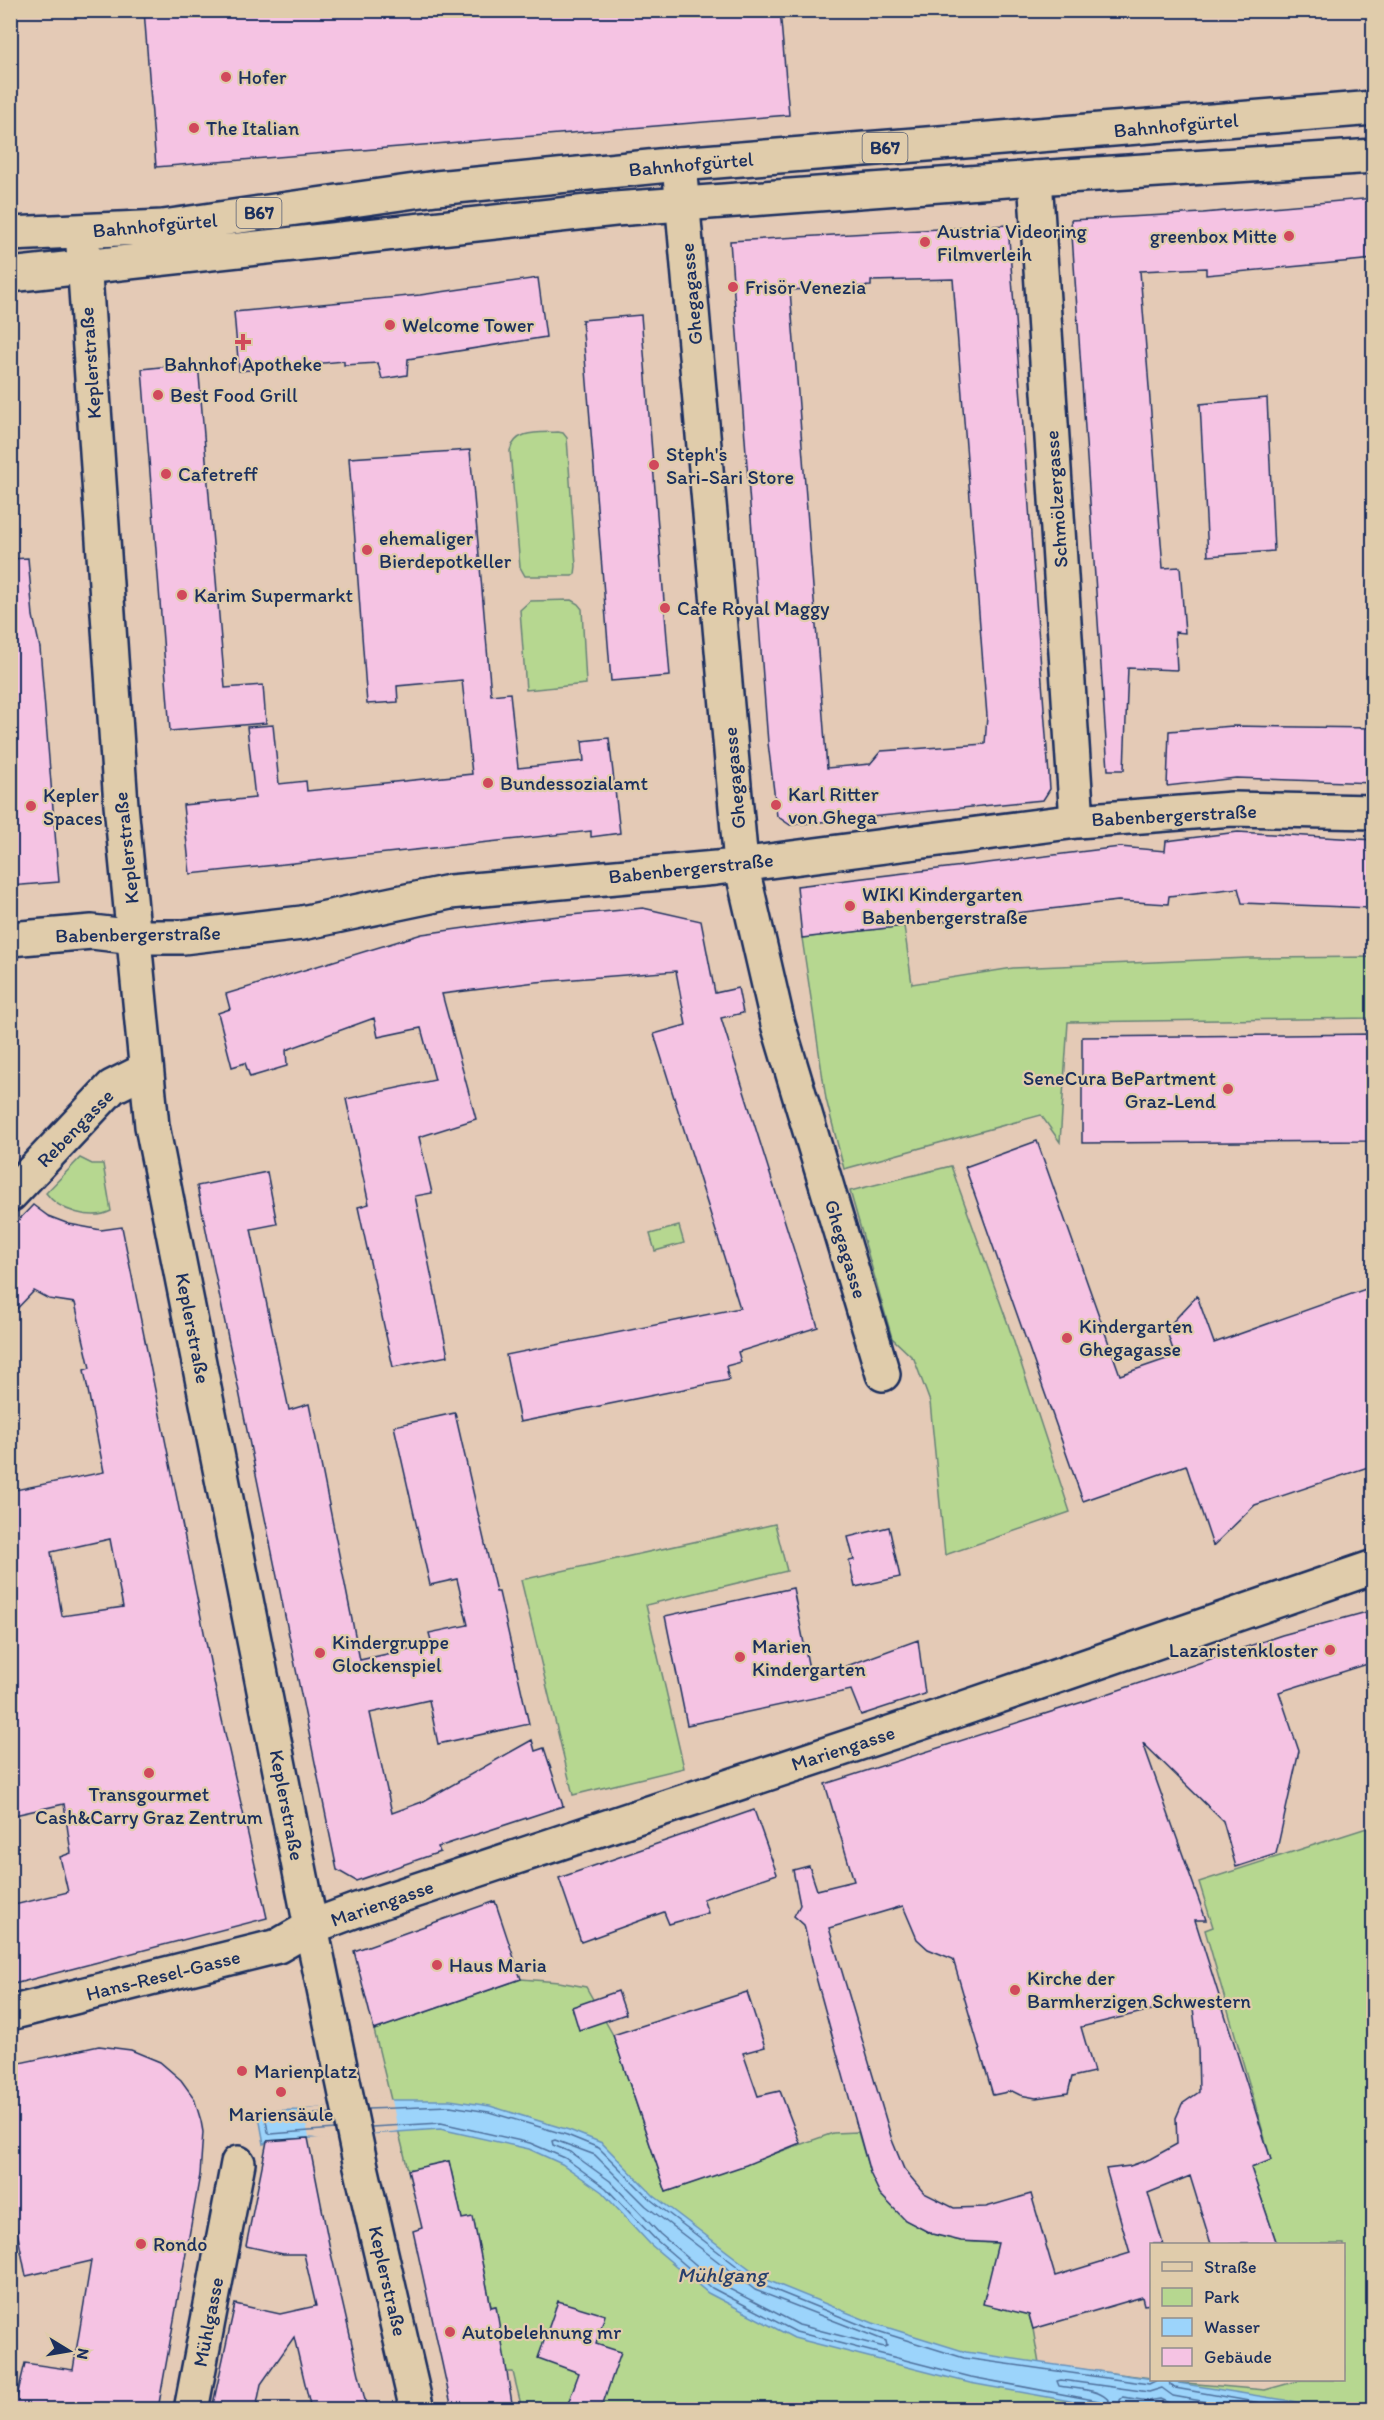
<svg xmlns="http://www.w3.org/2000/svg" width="1384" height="2420" font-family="Itim,sans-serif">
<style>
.green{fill:#b6d790;stroke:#688377;stroke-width:1.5}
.water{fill:#9cd4fb;stroke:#6892bc;stroke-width:1.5}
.pier{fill:#e4cab6}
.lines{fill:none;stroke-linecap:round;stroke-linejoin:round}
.shore{stroke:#4f719d;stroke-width:1.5}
.building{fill:#f5c3e3;stroke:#1b2f5e;stroke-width:1.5;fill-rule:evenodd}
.minor-casing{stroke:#1b2f5e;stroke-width:38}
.major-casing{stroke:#1b2f5e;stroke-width:38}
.minor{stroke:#e0ccab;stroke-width:33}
.major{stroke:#e0ccab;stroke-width:33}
.poi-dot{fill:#d1495b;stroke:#e0ccab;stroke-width:2}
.labels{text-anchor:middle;stroke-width:4.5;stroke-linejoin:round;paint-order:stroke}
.shield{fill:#e0ccab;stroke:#565e75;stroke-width:1.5}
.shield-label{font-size:18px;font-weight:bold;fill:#1b2f5e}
.poi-label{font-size:20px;fill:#1b2f5e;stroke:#e0ccab;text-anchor:start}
.street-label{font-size:20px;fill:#1b2f5e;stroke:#e0ccab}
.water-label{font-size:21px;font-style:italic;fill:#28406e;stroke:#e0ccab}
</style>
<rect width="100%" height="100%" fill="#e4cab6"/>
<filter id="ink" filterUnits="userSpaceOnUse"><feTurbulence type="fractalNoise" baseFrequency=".0167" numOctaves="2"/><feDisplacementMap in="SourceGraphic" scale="12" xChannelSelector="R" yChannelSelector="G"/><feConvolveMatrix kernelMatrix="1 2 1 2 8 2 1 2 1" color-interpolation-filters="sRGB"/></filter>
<g filter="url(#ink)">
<path class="green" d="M558 432 563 433 567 438 576 566 575 574 572 576H525L520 567 510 451C515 429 540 433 558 432Z
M571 600 578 604 582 609 586 684 526 690 520 610 530 601Z
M904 926 912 984 1013 968 1248 958 1373 957V1018L1068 1022 1060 1142 1041 1115 844 1169 826 1099 802 938Z
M80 1158 92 1164H103L111 1211C92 1221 59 1211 46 1193Z
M951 1166 1008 1324 1070 1512 945 1555 930 1402 914 1359 892 1338 850 1191Z
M679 1226 684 1243 655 1251 650 1234Z
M775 1524 787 1571 646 1605 684 1768 573 1795 521 1580Z
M1373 1826V2409H522L513 2372H507L499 2338 495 2306 491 2307 473 2217 462 2219 449 2161 408 2170 374 2030 521 1979 559 1982 586 1987 613 2035 666 2192 833 2133 858 2132 870 2173 905 2220 932 2234 961 2241 991 2243 1008 2241 1033 2329 1039 2364 1151 2378 1152 2380 1265 2390 1301 2380H1344V2244H1277L1251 2168 1271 2160 1205 1930 1213 1927 1199 1882Z"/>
<path class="water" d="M392 2100H450L490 2106 569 2130 602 2143 654 2196 762 2278 873 2323 966 2352 1160 2380 1340 2409H1114L970 2383 794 2338 708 2293 650 2244 602 2192 562 2164 529 2149 440 2129 267 2141 264 2144 258 2111 303 2110Z"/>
<path class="pier" d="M382 2098 392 2100 398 2131 322 2139 309 2137 303 2110Z"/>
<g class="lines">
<path class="shore" d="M367 2109 450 2106 489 2112 567 2135 599 2148 651 2200 760 2284 871 2329 964 2358 1149 2384 1157 2380
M331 2113 268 2117 266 2120 268 2132 271 2134 335 2129
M371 2127 441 2123 530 2143 565 2158 606 2188 655 2239 712 2288 796 2332 971 2377 1099 2401 1103 2404 1104 2410
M555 2140 595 2155 646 2206 755 2290 886 2341 887 2346 884 2347 799 2325 716 2282 660 2234 610 2181 570 2152 553 2145 552 2141Z
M1169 2380 1170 2385 1175 2388 1300 2410
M1112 2410C1111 2388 1076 2389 1059 2386L1057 2381 1061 2380 1149 2392 1162 2388 1173 2396 1252 2410
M1121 2410 1120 2400 1123 2397 1148 2401 1160 2399 1171 2404 1200 2410"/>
</g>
<path class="building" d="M144 10H780L789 115 156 167Z
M1374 198V259L1206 275V268L1140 271 1163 568 1180 567 1185 633 1175 632 1177 670 1128 668 1124 770H1108L1071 220 1203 213Z
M1008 225 1050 789 1043 800 790 825 777 816 768 743 730 241ZM953 279 987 716 985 744 881 751 870 764 827 768 790 290 871 286V281Z
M538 278 546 337 408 359 407 375 382 379 378 363 344 365V361L239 371 234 312 420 295Z
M641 315 670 676 611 681 582 320Z
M198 363 225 688 263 685 266 723 170 731 142 369Z
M1267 398 1274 551 1208 556 1200 404Z
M470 450 491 695 510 693 518 768 584 761 582 741 609 738 620 833 591 837V831L190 874 183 805 255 798 247 727 273 725 279 784 306 781 307 791 472 774 462 680 397 686 398 702 367 704 349 458Z
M28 558 33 616 40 648 59 882 10 886V559Z
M1233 726 1374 728V783L1236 778 1167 786 1169 731Z
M1238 832 1374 840 1372 908 1242 903 1238 888 1169 896 1168 904 1118 901 802 938 797 886 1120 847 1165 851 1166 841Z
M643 908 701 921 715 993 738 988 743 1013 721 1018 818 1327 738 1352 741 1362 726 1366 729 1380 520 1422 506 1355 740 1308 654 1034 686 1025 676 971 536 982 442 994 476 1119 419 1137 432 1193 415 1196 448 1356 393 1367 358 1207 369 1204 346 1099 435 1080 421 1028 378 1037 374 1018 286 1050 287 1066 250 1077 245 1063 232 1067 218 1013 230 1009 226 994 422 934 529 919Z
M1374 1034V1141L1082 1143V1037Z
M1037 1141 1120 1375 1175 1356 1166 1329 1197 1296 1214 1343 1374 1286V1465L1255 1505 1213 1546 1186 1465 1083 1501 965 1167Z
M267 1172 277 1224 251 1229 289 1410 309 1404 360 1660 432 1644 429 1633 468 1625 457 1579 430 1585 394 1426 455 1413 496 1592H499L529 1724 438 1744 429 1700 370 1713 392 1813 422 1802 532 1740 535 1751 544 1748 563 1806 438 1847 440 1852 356 1881 337 1870 197 1186Z
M33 1205 48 1216 69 1224 101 1230 122 1227 220 1711 267 1918 10 1985V1906L68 1892 60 1857 71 1853 64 1804 10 1816V1491L104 1472 84 1370 90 1368 75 1303 49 1299 34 1291 10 1316V1229ZM110 1539 123 1607 62 1616 51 1552Z
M889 1527 900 1577 855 1587 849 1561 854 1560 848 1537Z
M793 1588 811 1679 918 1640 925 1694 861 1715 851 1690 687 1725 665 1616Z
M1374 1610V1662L1279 1692 1299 1751 1276 1854 1236 1867 1223 1821 1143 1743 1206 1920H1195L1271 2160 1251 2168 1277 2244H1211L1190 2176 1148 2193 1163 2244H1152V2304L1144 2305 1142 2297 1033 2329 1029 2315 983 2304 998 2243 961 2241 932 2234 905 2220 880 2194 870 2173 817 1981 804 1925 794 1916 800 1905 793 1870 809 1866 817 1890 854 1881 825 1784 1095 1698 1282 1635ZM903 1906 917 1939 928 1949 953 1959 993 2095 1012 2091 1020 2095 1036 2098 1068 2093 1072 2077 1094 2072 1081 2027 1192 2000 1198 2049 1199 2092 1182 2104 1176 2118 1177 2144 1150 2159 1130 2166 1106 2169 1130 2253 1055 2276 1031 2194 986 2207 954 2208 924 2193 904 2169 892 2140 829 1928Z
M754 1810 777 1874 703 1899 708 1913 669 1924 664 1912 581 1942 559 1878Z
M495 1901 521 1979 374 2030 354 1951Z
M618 1991 626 2014 579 2030 572 2007Z
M747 1992 765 2047 743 2053 758 2096 780 2091 800 2143 746 2165 666 2192 613 2035Z
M99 2046 131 2050 160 2062 181 2080 194 2098 201 2121 203 2132 200 2175 158 2409H14L25 2363 73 2370 91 2261 26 2276 10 2196V2065Z
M308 2138 330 2249 367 2409H311L294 2337 261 2384 256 2409H212L235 2304 280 2314 316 2306 304 2254H283L246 2246 267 2141Z
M449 2161 462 2219 473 2217 491 2307 496 2306 513 2409H452L413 2231 422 2228 408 2170Z
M558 2301 605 2315 596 2344 621 2352 601 2409H566L579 2373 538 2358Z"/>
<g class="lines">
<g class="minor-casing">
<path id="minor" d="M679 164 741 864 778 1024 883 1374
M1035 178 1077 821
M10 939 92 932 135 937H183L302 923 450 892 716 868 1077 821 1232 809 1374 812
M10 1195 112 1087 146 1070
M10 2013 278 1946 311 1927 354 1911 941 1716 1374 1567
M191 2410 238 2163"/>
</g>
<g class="major-casing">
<path id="major" d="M82 231 121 805 152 1126 311 1927 360 2162 417 2410
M10 234 163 227 436 188 679 164 1374 108
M10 275 615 209 1035 178 1374 156"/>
</g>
<use href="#minor" class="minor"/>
<use href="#major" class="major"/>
</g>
</g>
<g class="poi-dot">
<circle cx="226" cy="77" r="6"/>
<circle cx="194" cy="128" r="6"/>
<circle cx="1289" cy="236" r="6"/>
<circle cx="925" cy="242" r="6"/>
<circle cx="733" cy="287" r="6"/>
<circle cx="390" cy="325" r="6"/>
<path d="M240 333h6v6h6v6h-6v6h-6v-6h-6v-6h6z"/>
<circle cx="158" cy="395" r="6"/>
<circle cx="654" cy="465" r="6"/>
<circle cx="166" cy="474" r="6"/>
<circle cx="367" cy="550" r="6"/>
<circle cx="182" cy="595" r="6"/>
<circle cx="665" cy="608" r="6"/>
<circle cx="488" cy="783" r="6"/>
<circle cx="776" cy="805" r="6"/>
<circle cx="31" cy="806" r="6"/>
<circle cx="850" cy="906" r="6"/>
<circle cx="1228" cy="1089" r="6"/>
<circle cx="1067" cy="1338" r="6"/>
<circle cx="1330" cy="1650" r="6"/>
<circle cx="320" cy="1653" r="6"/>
<circle cx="740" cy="1657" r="6"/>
<circle cx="149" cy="1773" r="6"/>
<circle cx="437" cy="1965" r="6"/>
<circle cx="1015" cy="1990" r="6"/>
<circle cx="242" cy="2071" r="6"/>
<circle cx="281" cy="2092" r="6"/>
<circle cx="141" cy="2244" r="6"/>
<circle cx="450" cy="2332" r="6"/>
</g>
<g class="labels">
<g class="shield">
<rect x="862.5" y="133" width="45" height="30" rx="4.5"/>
<rect x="236.5" y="198" width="45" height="30" rx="4.5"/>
</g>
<g class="shield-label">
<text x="885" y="154">B67</text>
<text x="259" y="219">B67</text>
</g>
<g class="poi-label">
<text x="238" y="84">Hofer</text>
<text x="206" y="135">The Italian</text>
<text x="937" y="238">Austria Videoring<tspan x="937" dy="23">Filmverleih</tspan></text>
<text x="1277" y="243" text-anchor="end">greenbox Mitte</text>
<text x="745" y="294">Frisör Venezia</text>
<text x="402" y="332">Welcome Tower</text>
<text x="243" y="371" text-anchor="middle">Bahnhof Apotheke</text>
<text x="170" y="402">Best Food Grill</text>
<text x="666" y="461">Steph's<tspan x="666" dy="23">Sari-Sari Store</tspan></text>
<text x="178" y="481">Cafetreff</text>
<text x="379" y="545">ehemaliger<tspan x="379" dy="23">Bierdepotkeller</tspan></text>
<text x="194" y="602">Karim Supermarkt</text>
<text x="677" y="615">Cafe Royal Maggy</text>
<text x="500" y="790">Bundessozialamt</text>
<text x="788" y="801">Karl Ritter<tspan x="788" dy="23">von Ghega</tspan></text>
<text x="43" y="802">Kepler<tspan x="43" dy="23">Spaces</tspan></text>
<text x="862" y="901">WIKI Kindergarten<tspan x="862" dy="23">Babenbergerstraße</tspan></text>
<text x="1216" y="1085" text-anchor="end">SeneCura BePartment<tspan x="1216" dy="23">Graz-Lend</tspan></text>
<text x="1079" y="1333">Kindergarten<tspan x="1079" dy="23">Ghegagasse</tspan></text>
<text x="332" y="1649">Kindergruppe<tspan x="332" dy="23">Glockenspiel</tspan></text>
<text x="752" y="1653">Marien<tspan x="752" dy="23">Kindergarten</tspan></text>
<text x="1318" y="1657" text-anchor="end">Lazaristenkloster</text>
<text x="149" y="1801" text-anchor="middle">Transgourmet<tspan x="149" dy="23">Cash&amp;Carry Graz Zentrum</tspan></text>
<text x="449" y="1972">Haus Maria</text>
<text x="1027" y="1985">Kirche der<tspan x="1027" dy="23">Barmherzigen Schwestern</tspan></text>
<text x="254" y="2078">Marienplatz</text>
<text x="281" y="2121" text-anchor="middle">Mariensäule</text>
<text x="153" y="2251">Rondo</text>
<text x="462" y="2339">Autobelehnung mr</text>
</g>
<g class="street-label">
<text transform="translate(1176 125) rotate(-5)" y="7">Bahnhofgürtel</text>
<text transform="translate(691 164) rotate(-5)" y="7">Bahnhofgürtel</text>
<text transform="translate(155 225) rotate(-5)" y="7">Bahnhofgürtel</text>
<text transform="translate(691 294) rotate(-95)" y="7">Ghegagasse</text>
<text transform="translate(90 363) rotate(-94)" y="7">Keplerstraße</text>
<text transform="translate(1056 499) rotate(-94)" y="7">Schmölzergasse</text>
<text transform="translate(734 778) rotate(-95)" y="7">Ghegagasse</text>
<text transform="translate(1174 815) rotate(-3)" y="7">Babenbergerstraße</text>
<text transform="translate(126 848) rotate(-96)" y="7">Keplerstraße</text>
<text transform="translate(691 868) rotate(-6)" y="7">Babenbergerstraße</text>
<text transform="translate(138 934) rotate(-1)" y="7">Babenbergerstraße</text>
<text transform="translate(75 1128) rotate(-46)" y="7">Rebengasse</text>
<text transform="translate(846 1249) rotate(73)" y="7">Ghegagasse</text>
<text transform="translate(193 1328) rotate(79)" y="7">Keplerstraße</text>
<text transform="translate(843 1748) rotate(-18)" y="7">Mariengasse</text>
<text transform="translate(287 1805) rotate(79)" y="7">Keplerstraße</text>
<text transform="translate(382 1903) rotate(-19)" y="7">Mariengasse</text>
<text transform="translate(163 1975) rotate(-14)" y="7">Hans-Resel-Gasse</text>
<text transform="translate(388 2281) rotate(77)" y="7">Keplerstraße</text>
<text transform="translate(208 2322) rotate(-79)" y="7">Mühlgasse</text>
</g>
<g class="water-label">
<text x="722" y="2282">Mühlgang</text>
</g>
</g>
<rect width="1384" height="2420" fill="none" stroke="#e0ccab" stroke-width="36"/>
<rect x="18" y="18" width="1348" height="2384" fill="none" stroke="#1b2f5e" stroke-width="2" filter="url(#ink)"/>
<rect x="1150" y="2243" width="195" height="138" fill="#e0ccab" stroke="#918d8c" stroke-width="1.5"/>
<rect x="1162" y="2262" width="30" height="9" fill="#e0ccab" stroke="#918d8c" stroke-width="1.5"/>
<text x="1204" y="2273" font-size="18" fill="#1b2f5e">Straße</text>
<rect x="1162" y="2288" width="30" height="18" fill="#b6d790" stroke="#918d8c" stroke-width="1.5"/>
<text x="1204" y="2303" font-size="18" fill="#1b2f5e">Park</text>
<rect x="1162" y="2318" width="30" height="18" fill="#9cd4fb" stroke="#918d8c" stroke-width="1.5"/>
<text x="1204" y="2333" font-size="18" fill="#1b2f5e">Wasser</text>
<rect x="1162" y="2348" width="30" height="18" fill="#f5c3e3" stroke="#918d8c" stroke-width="1.5"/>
<text x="1204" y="2363" font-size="18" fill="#1b2f5e">Gebäude</text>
<g transform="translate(69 2351) rotate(101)" stroke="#e0ccab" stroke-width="4.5" paint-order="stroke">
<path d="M0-4.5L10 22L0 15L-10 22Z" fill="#1b2f5e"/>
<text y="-9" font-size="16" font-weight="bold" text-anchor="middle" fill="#1b2f5e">N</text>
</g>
</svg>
